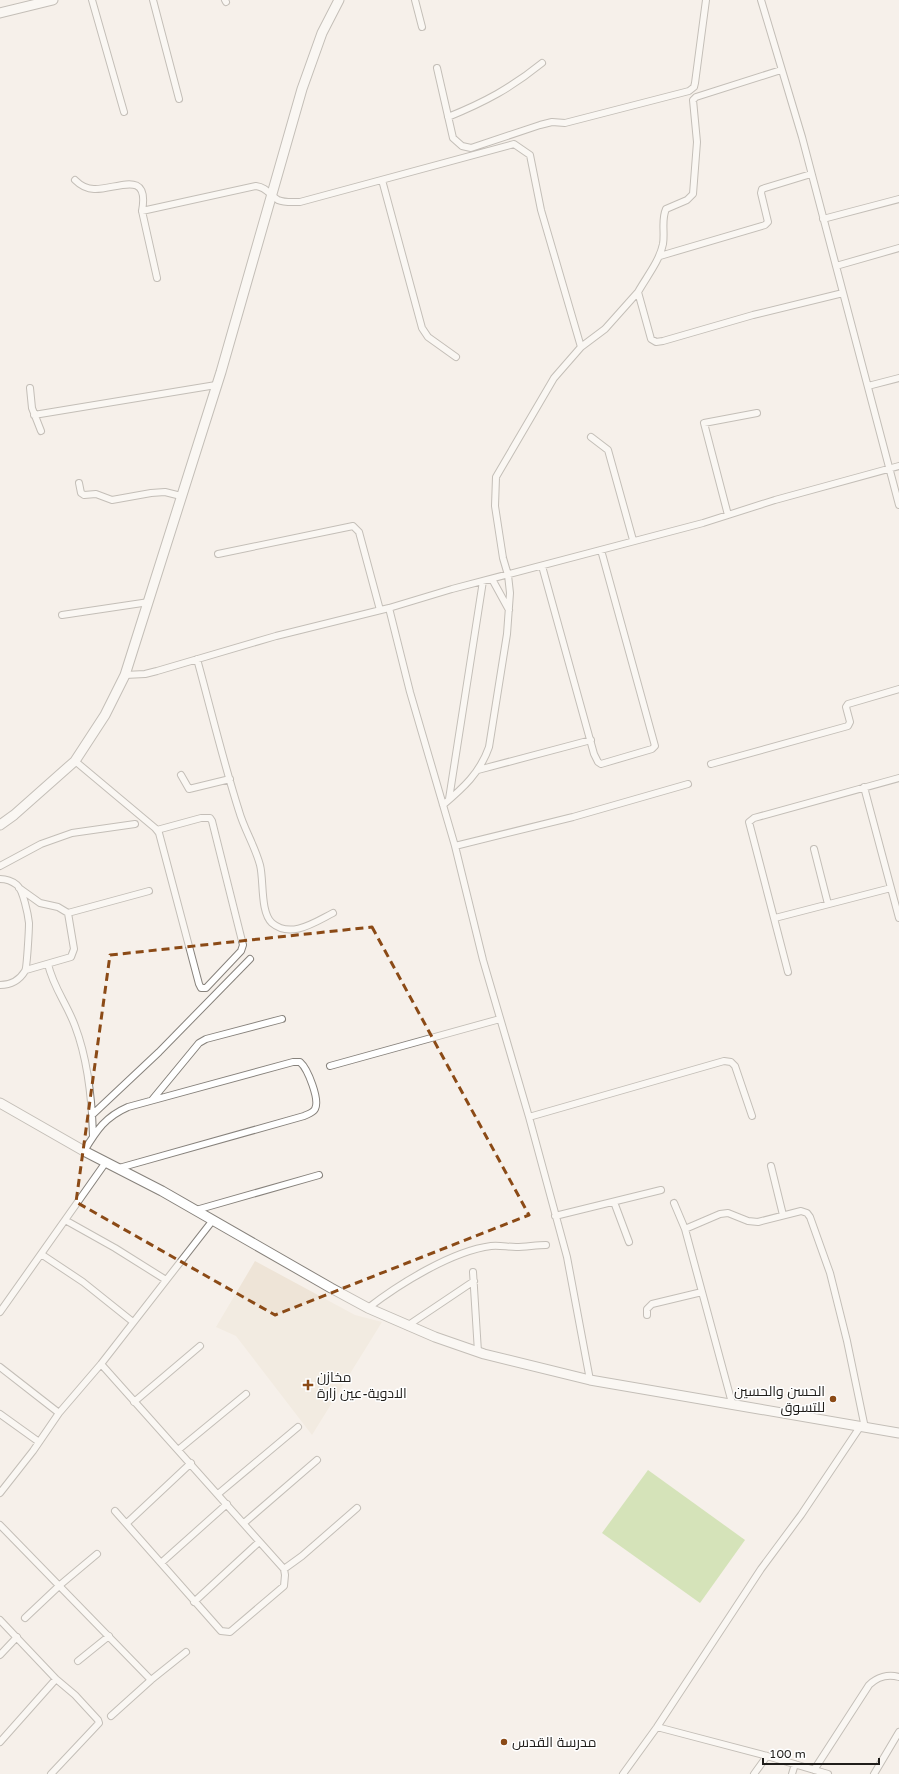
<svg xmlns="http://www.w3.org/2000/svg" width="899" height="1774" font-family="'Varela Round',Cairo,sans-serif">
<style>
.built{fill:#eee4d7}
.green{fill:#add37f}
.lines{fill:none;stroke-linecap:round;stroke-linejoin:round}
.street-casing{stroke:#87827c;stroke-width:8}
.secondary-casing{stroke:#87827c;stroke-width:11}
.street{stroke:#fff;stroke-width:6}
.secondary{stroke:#fff;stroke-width:9}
.marked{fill:none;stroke:#8b4a16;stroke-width:3;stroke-dasharray:8 5;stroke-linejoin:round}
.poi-dot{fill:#8b4a16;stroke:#fff;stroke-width:1.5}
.labels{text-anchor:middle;stroke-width:3;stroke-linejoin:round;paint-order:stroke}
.poi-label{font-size:14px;fill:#1f1d1a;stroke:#fff;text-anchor:start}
</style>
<rect width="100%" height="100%" fill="#f6f0ea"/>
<path class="built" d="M255 1261 355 1315 382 1322 312 1435 236 1336 216 1327Z"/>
<path class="green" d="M648 1470 745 1540 700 1603 602 1533Z"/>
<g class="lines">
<g class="street-casing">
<path id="street" d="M92 0 124 112
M153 0 179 99
M225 0 226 2
M415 0 422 27
M761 0 802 137 899 505
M437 68 453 138 462 146 471 148 540 125 552 122 565 123 689 91 694 87 695 83 706 0
M781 70 696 97 693 100 697 142 693 194 687 200 666 209C661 220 665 232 663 244 659 262 647 276 638 292L651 339 656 342 663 341 753 315 843 293
M448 117C485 102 511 88 542 63
M75 180C80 185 87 189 94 189 116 190 150 168 142 211L256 186C266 187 270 195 278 200 285 203 292 202 300 202L514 144 530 155 541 210 581 347 605 329 638 292
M382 180 422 328 428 337 456 357
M142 211 157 278
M823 219 899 199
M660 256 765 225 768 222 761 193 762 189 811 174
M836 266 899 248
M868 386 899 378
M30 388 32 408 41 431
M34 415 216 385
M591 437 608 450 633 540
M79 483 81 493 84 495 96 494 112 500 151 493 165 492 181 496
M728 515 704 423 757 413
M218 554 353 526 359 532 380 610
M542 566 594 754 598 762 601 764 652 749 655 746 601 550
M492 579 509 610
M389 608 410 692 455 846 483 960 529 1117 567 1257 590 1380
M62 615 149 602
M197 659C211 710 223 761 239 811 244 829 255 846 260 865 264 880 260 912 272 923 291 939 315 922 333 913
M125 675 145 674 157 671 276 636 389 608 452 589 703 523 775 500 899 466
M75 761 155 828 159 833 199 984 201 988H206L241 951 243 945 212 821 210 818H201L157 830
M711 764 848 726 850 722 846 707 848 704 899 689
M478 770 591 740
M181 775 189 789 230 779
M864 787 899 918
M449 799 483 581
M443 805C463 788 480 773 489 747L507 634 510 593 508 575 503 558 495 506 496 477 554 378 581 347
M455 846 573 817 688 784
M814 849 828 904
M0 866 41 844 72 833 135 824
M0 879C6 879 12 881 17 885 23 890 28 914 29 923 29 929 27 968 25 971 19 981 11 985 0 985
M19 888 40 903 58 907 68 913 74 949 71 957 26 970
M68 913 149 891
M775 918 891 888
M48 964C53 987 67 1004 75 1026 88 1060 92 1100 93 1136
M788 972 749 822 754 818 899 778
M330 1066 500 1019
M152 1100 199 1043 206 1039 282 1019
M92 1115 159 1052 250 959
M529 1117 724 1061 731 1062 735 1066 752 1116
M84 1151C97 1130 105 1117 128 1107L293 1062H300C308 1069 320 1100 315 1109 313 1113 308 1114 304 1116L119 1168
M771 1166 783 1215
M614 1202 629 1242
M674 1203 685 1229 732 1403
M196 1210 319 1175
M555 1216 661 1190
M65 1220 115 1248 166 1280
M685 1229 720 1214 728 1213 748 1221 758 1222 801 1211 807 1213 810 1217 830 1273 847 1341 865 1428
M41 1254 83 1282 133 1322
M473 1272 478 1352
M368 1308C399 1284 452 1251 491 1246 499 1245 508 1247 516 1247 526 1247 536 1245 546 1245
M0 1312 106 1162
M647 1315V1309L652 1304 702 1292
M407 1326 474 1281
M101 1364 284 1569 302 1556 357 1508
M0 1367 59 1413
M134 1402 200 1346
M0 1414 39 1442
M178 1450 246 1394
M0 1493 33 1451 59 1413 101 1364 213 1220
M218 1494 298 1427
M115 1511 221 1631 230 1632 284 1586 285 1575 284 1569
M127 1523 191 1463
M244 1523 317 1460
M0 1525 151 1680 111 1716
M161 1563 227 1504
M194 1602 259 1542
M25 1618 60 1585 97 1554
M0 1620 56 1679 75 1695 98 1720 99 1723 51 1774
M0 1655 17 1637
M78 1661 109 1636
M151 1680 186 1652
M657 1727 767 1756 828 1774
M0 1742 56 1679
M814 1770 869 1685C877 1677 888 1674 899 1677
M623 1774 657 1727 761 1569 801 1515 860 1427
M754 1774 767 1756
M792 1774 795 1764
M874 1774 899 1732"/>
</g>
<g class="secondary-casing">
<path id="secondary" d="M0 13 53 0
M0 825 14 815 75 761 105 715 125 675 221 372 302 89 322 33 339 0
M0 1103 84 1151 162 1191 331 1288 368 1308 435 1337 484 1354 590 1380 899 1433"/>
</g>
<use href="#street" class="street"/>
<use href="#secondary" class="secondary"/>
</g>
<path d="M0 0H899V1774H0ZM372 927 529 1215 275 1315 76 1202 110 955Z" fill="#f6f0ea" fill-opacity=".55" fill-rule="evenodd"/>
<path class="marked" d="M372 927 529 1215 275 1315 76 1202 110 955Z"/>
<g class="poi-dot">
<path d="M306 1379h4v4h4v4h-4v4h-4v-4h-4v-4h4z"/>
<circle cx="833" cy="1399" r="4"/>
<circle cx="504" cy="1742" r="4"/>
</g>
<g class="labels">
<g class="poi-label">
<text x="317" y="1382">مخازن<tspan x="317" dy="16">الادوية-عين زارة</tspan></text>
<text x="825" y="1396" text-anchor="end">الحسن والحسين<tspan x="825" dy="16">للتسوق</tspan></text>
<text x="512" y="1747">مدرسة القدس</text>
</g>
</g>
<path d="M763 1758v6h116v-6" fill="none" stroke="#1f1d1a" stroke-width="2"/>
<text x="769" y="1758" font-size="12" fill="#1f1d1a" stroke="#ffffff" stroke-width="3" paint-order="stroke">100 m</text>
</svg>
